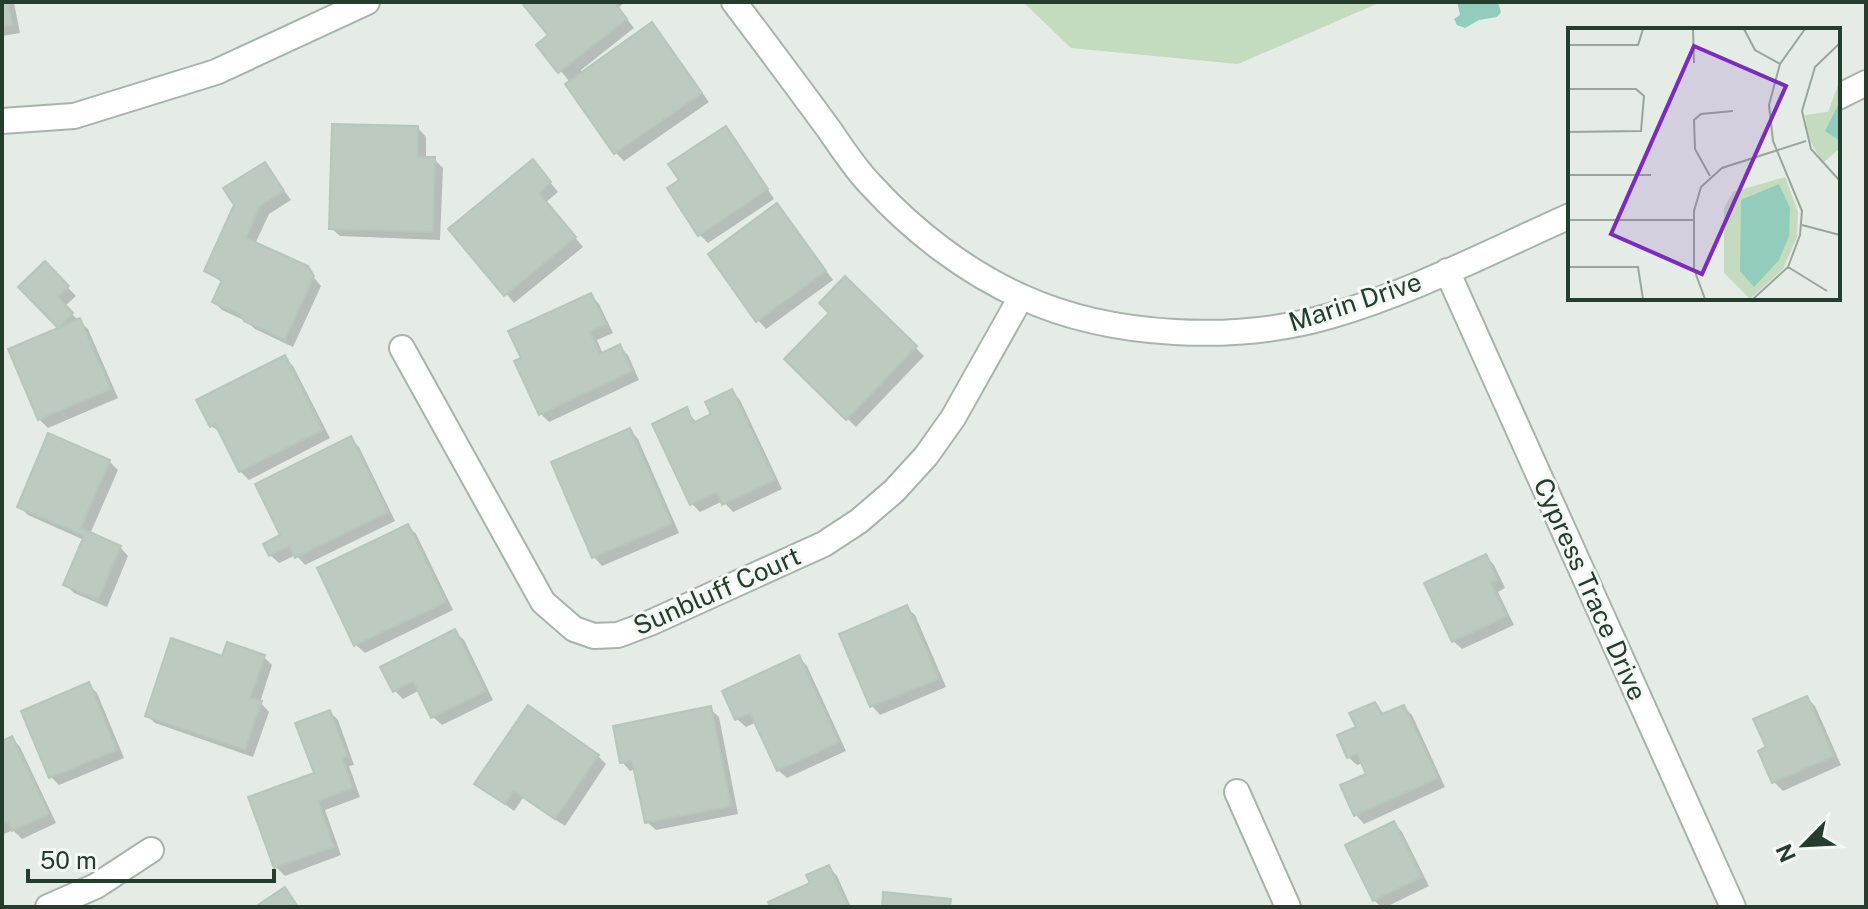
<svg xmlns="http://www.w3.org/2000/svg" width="1868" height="909" font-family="'Public Sans',sans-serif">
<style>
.green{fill:#c4dbbf}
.water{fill:#92ccbc}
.shadow{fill:#0003}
.building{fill:#bdcabf;stroke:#b7c6ba;stroke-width:2}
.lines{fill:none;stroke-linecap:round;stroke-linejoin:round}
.minor-casing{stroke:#a7b4aa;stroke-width:28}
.minor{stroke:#fff;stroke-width:24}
.labels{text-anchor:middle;stroke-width:6;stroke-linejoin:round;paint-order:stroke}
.street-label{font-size:26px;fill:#253d2c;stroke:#f5f9f5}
.inset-road{fill:none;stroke:#98a69b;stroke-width:2}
.view{fill:#7b2cbf;fill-opacity:0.15;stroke:#7b2cbf;stroke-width:4}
.inset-edge{fill:none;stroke:#253d2c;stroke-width:4}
</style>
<rect width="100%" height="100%" fill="#e4ece5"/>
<path class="green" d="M1023 2H1381L1238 64 1071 48Z"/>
<path class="water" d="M1457 2H1498L1501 12 1497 17 1479 20 1465 28 1457 25 1454 19 1460 15Z"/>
<path class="shadow" d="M2 2H19L14 3 20 33 2 36Z
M524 2H625L618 8 634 28 581 70 583 73 652 24 709 102 624 161 616 153 570 82 539 45 551 36Z
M418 128 426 137V159H434L443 168 440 240 340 236 331 228Z
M726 129 734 137 774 199 708 243 699 234 682 181Z
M265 164 291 200 269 214 255 244 306 268 321 286 293 347 255 329 246 321 222 310 214 302 223 283 206 271Z
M541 171 558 192 546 202 583 247 514 303 451 229Z
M785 214 833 280 766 329 758 320Z
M45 264 76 296 64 307 88 329 118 398 48 428 39 419 61 328 21 287Z
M845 279 924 356 856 427 787 359 831 313Z
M591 295 599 304 613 333 597 340 603 354 619 347 628 355 639 380 549 422 541 414 524 359Z
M284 357 293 366 330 438 249 480 240 471 222 433 211 426Z
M732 391 740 400 782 489 733 512 723 501 700 512 691 503 686 410 697 423 713 415Z
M630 430 638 439 679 533 602 566 594 557 553 463Z
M351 439 359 447 395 521 305 565 296 555 279 563 270 555Z
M109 461 118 470 90 534 120 547 128 556 107 607 74 593 65 584 84 540 28 515 20 507Z
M408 526 416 534 453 610 365 653 356 645Z
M1486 556 1494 565 1505 588 1498 592 1514 625 1462 649 1453 641Z
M906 607 915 615 946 687 880 715 872 706 842 635Z
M455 632 464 640 493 700 442 725 433 717 420 690 403 699 394 690Z
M264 657 272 665 260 702 269 712 253 757 155 723 147 715 224 658Z
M799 657 807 666 846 751 787 778 778 770 757 722 746 727 737 719Z
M88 684 97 693 124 758 59 785 51 777Z
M1807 698 1815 706 1841 765 1783 791 1774 782 1760 752 1768 748Z
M1375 704 1385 715 1403 707 1412 715 1445 787 1364 824 1356 815 1368 775 1363 763 1357 765 1348 757 1359 728Z
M710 709 719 717 738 814 656 830 647 822 636 769 630 771 622 762Z
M330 712 338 720 354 765 349 766 360 797 325 810 341 855 285 876 276 867 251 798 316 774Z
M12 738 20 747 56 823 22 839 13 830 2 835V743Z
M598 756 606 764 565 826 523 798 514 811 477 783Z
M1394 823 1402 832 1429 886 1386 907H1381L1374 900Z
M829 867 837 876 851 907H772L813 884Z"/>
<path class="building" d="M2 2H8L12 25 2 27Z
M521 2H614L627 19 558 73 536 45 548 35Z
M652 22 702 93 614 154 565 84Z
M332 124 418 126V157H435L433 232 329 229Z
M726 126 768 189 698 236 667 188 679 180 668 164Z
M533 159 551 182 539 193 576 237 504 296 448 229Z
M265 162 284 191 260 206 246 238 308 266 314 276 285 340 244 321 241 315 212 302 222 280 204 271 234 205 223 188Z
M777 203 826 271 756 322 708 254Z
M45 261 69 286 58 297 73 313 60 327 80 318 111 389 38 420 8 349 58 328 18 287Z
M845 276 917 346 846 420 784 359 829 313 819 303Z
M591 293 606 324 590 332 600 354 620 344 632 371 539 415 514 361 521 358 508 331Z
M285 355 323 430 239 472 215 424 210 427 196 400Z
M732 389 775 480 722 505 717 492 690 505 652 424 687 407 693 423 711 414 705 402Z
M630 428 672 524 592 558 551 462Z
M48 433 110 460 81 528 121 546 98 600 63 585 84 536 17 507Z
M351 436 388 512 295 558 289 546 269 556 263 544 280 535 255 484Z
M408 524 446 602 354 646 317 568Z
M1486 554 1498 580 1491 583 1507 616 1452 642 1424 583Z
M907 605 939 679 870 707 839 634Z
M455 629 486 691 431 718 413 681 393 692 380 667Z
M171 638 222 656 227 642 265 655 250 698 262 701 245 750 145 716Z
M799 655 839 742 777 771 750 713 735 720 722 691Z
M89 682 117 750 49 778 21 711Z
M1807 696 1834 756 1772 783 1758 751 1766 747 1753 719Z
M1375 702 1382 714 1404 705 1438 778 1354 816 1340 785 1366 774 1357 754 1347 758 1337 735 1356 727 1349 713Z
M528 705 599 755 555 819 514 791 505 804 474 784Z
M711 706 731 806 645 823 632 761 620 763 613 726Z
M330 710 347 756 342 758 353 788 318 801 334 847 274 868 248 797 314 773 295 723Z
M12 736 49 814 12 831 7 821 2 823V741Z
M1394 821 1422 877 1373 901 1345 845Z
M829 865 848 907H770L768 902 810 883 806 875Z
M285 887 298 907H255Z
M883 892 951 899 950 907H882Z"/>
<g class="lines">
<g class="minor-casing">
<path id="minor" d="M734 2C766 44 797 86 828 128 842 148 855 169 872 186 913 231 966 272 1022 297 1112 338 1236 343 1330 316 1413 292 1491 251 1570 216
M1838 97 1866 83
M2 121 74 116 216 72 367 2
M1447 271 1733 907
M402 348 543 602 574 629 594 636 618 635 650 623 824 544 859 521 894 491 926 456 953 418 1021 297
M1237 792 1288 907
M48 907 96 886 151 850"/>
</g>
<use href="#minor" class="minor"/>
</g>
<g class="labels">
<g class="street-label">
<text transform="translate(1355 302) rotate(-18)" y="9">Marin Drive</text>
<text transform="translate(1590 589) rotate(66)" y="9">Cypress Trace Drive</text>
<text transform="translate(717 591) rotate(-24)" y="9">Sunbluff Court</text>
</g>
</g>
<g transform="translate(1568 28)">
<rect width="272" height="272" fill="#e4ece5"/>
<path d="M272 52V120L255 135 241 111 237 87 260 84ZM217 149 230 184 229 209 215 241 182 271 156 245V180L165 164Z" fill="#c4dbbf"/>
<path d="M272 73V113L257 103ZM211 156 222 180 221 208 211 232 186 259 172 243 173 172Z" fill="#92ccbc"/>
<path class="inset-road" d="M125 1 126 35M176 1 187 22 212 36M272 15 247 39 234 83 243 121 272 153M0 17H70L75 1M0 61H68L76 68 73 103 0 104M0 147H83M142 148 127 121 126 92 133 86 165 83M0 192H126M234 197 272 207M0 239H70L75 271M220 239 259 263M137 271 126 241V183L133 159 154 140 238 113M185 271 220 239 232 207 234 183 205 113 201 77 212 36 237 1"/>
<path class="view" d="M126 18 218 58 134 246 43 206Z"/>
<rect width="272" height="272" class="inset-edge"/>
</g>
<rect width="1868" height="909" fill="none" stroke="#253d2c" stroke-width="8"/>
<g transform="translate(1804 845) rotate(246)" stroke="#f5f9f5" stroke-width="6" paint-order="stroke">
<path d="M0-6L14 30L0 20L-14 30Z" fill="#253d2c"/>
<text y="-12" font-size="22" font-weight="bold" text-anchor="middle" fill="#253d2c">N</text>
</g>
<path d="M28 869v12h246v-12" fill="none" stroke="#253d2c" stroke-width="4"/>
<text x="40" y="869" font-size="24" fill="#253d2c" stroke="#f5f9f5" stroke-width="6" paint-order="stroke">50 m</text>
</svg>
